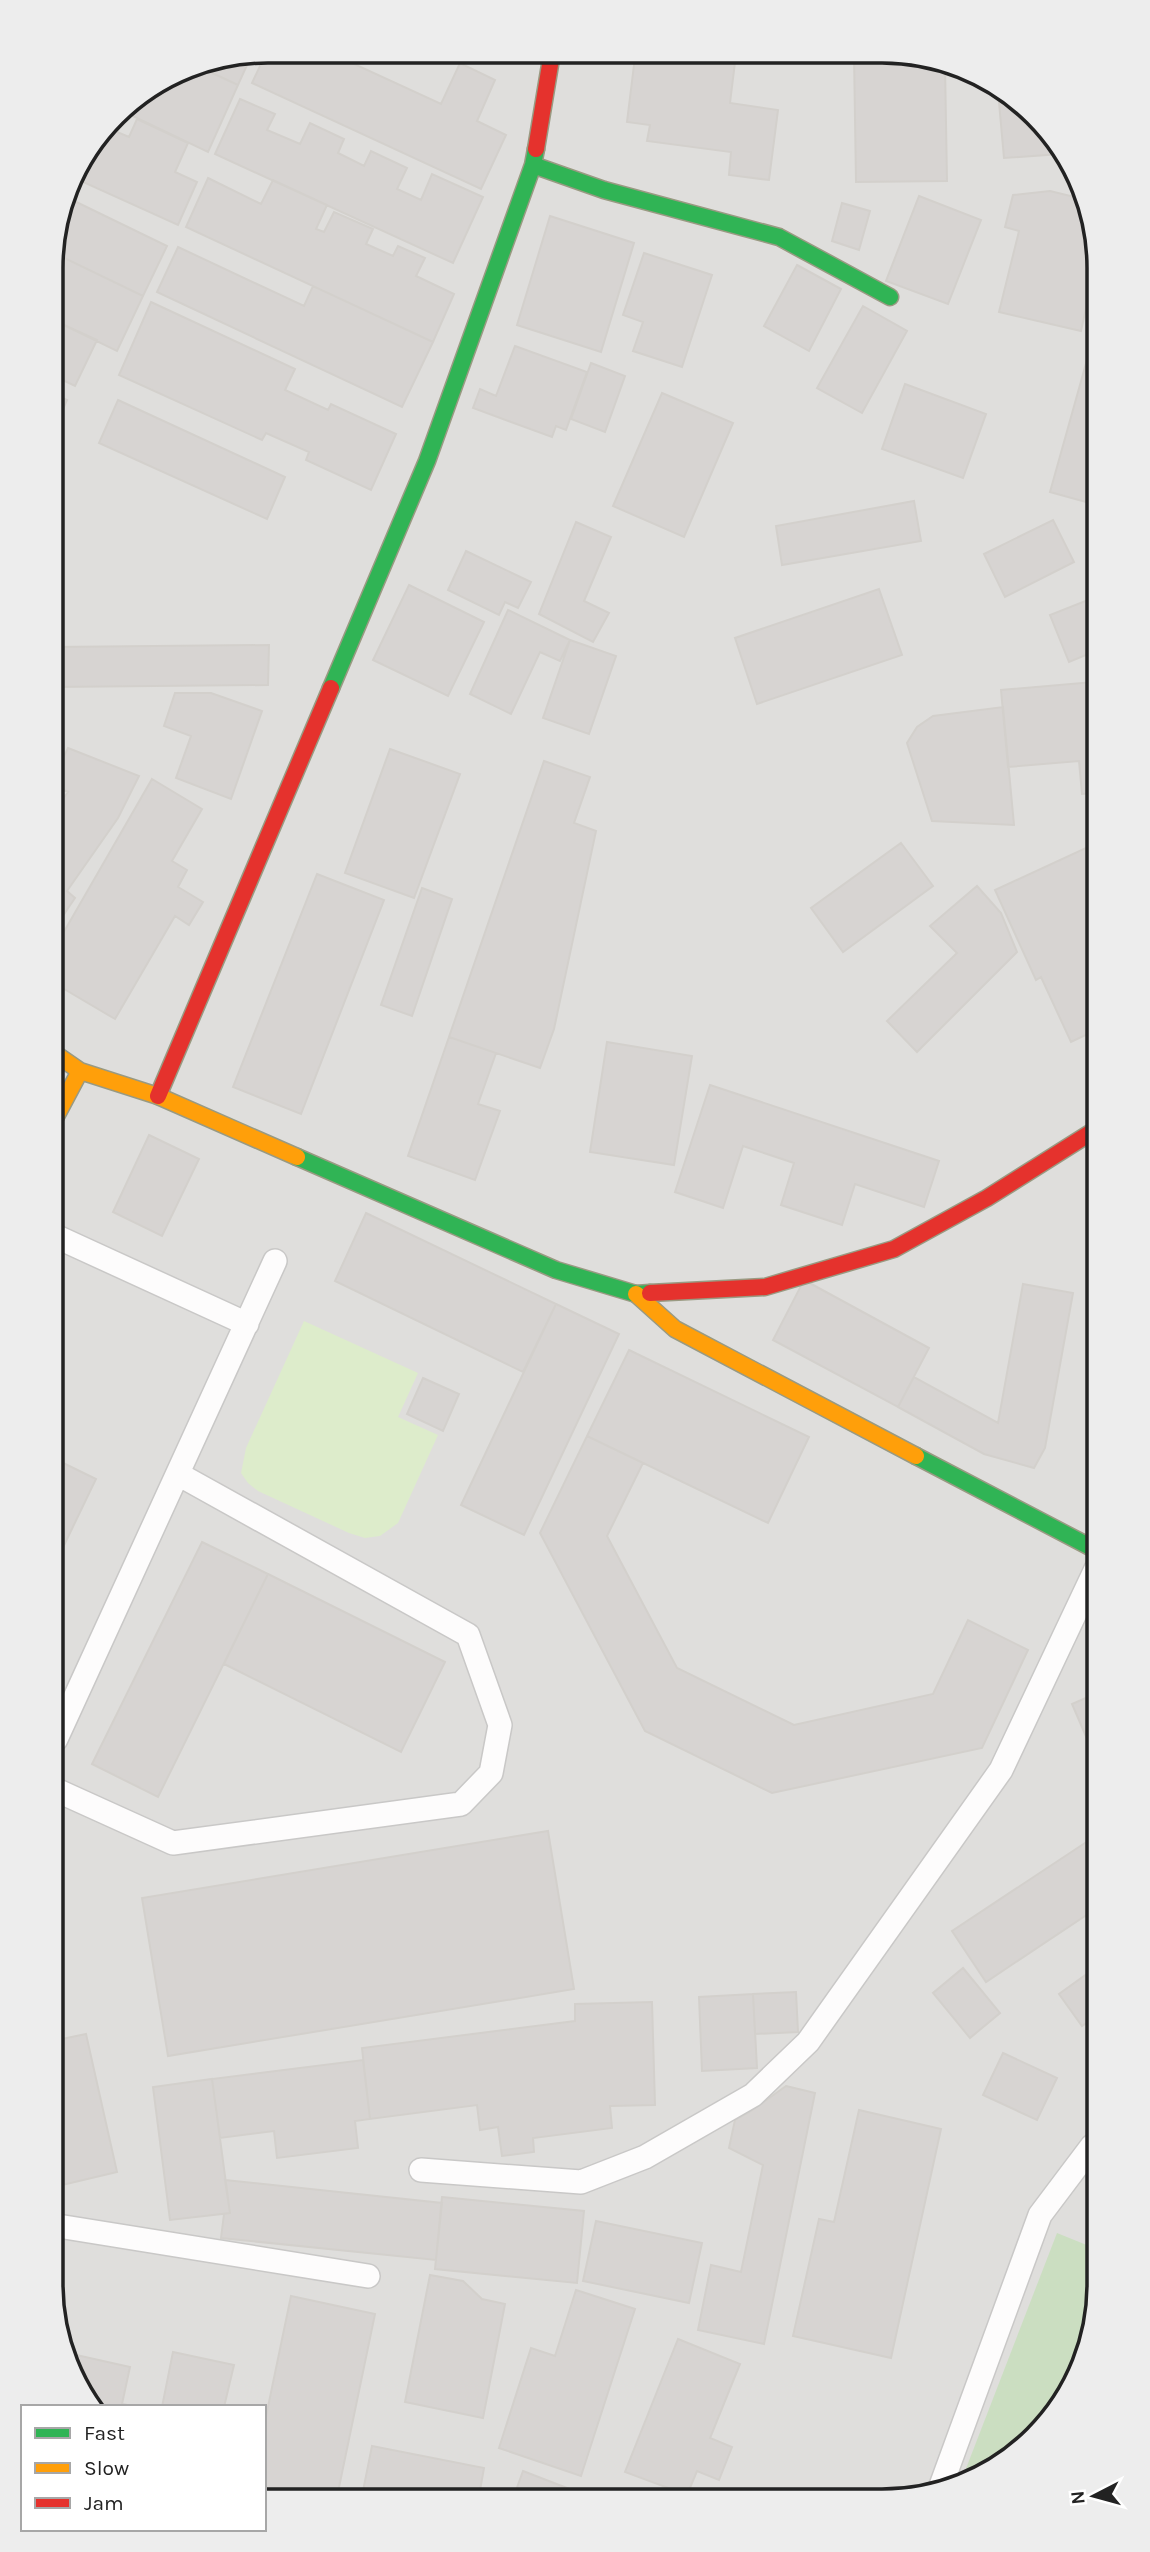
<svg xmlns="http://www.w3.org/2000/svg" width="1150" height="2552" font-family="Karla,sans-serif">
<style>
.residential{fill:#dfdedc}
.grass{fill:#ddeccb}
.forest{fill:#cbdec1}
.building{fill:#d7d4d2;stroke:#d3d0cc;stroke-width:2}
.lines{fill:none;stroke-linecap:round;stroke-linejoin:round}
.lane-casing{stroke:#c9c8c7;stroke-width:26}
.fast-casing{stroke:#999a82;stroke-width:19}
.slow-casing{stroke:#999a82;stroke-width:19}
.jam-casing{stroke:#999a82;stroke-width:19}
.lane{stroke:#fdfcfc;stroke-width:23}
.fast{stroke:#30b455;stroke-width:16}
.slow{stroke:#ff9f0a;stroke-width:16}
.jam{stroke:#e5322d;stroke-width:16}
.rim{fill:none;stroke:#222;stroke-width:3.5}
</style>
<rect width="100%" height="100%" fill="#f0eeeb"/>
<path class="residential" d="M268 51 924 55 1026 105 1070 159 1092 211 1099 2299 1083 2367 1046 2427 1002 2465 939 2494 264 2497V2407H91L80 2393 58 2341 51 253 73 171 124 105 185 67Z"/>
<path class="grass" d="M304 1321 418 1373 398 1417 438 1435 398 1523 380 1536 365 1538 349 1533 258 1491 248 1483 241 1473 246 1448Z"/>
<path class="forest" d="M1057 2233 1099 2250V2299L1083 2367 1046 2427 1002 2465 960 2484Z"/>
<path class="building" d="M267 51H326L441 104 460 63 495 80 477 121 506 135 481 189 252 83Z
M450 52H473L469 60Z
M658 53 736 54 730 103 778 110 769 180 729 175 731 152 647 141 650 125 627 122 635 57 658 60Z
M252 54 238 85 195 65Z
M854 54 924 55 945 65 947 181 856 182Z
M195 65 238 85 208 152 120 110 124 105 185 67Z
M998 91 1026 105 1060 147V154L1004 158Z
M240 99 275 114 267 130 300 144 310 123 344 139 338 153 364 166 371 151 407 168 397 189 421 200 432 174 483 197 453 263 215 154Z
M120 110 125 113 117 132 129 137 137 119 188 143 175 172 197 182 178 225 72 177 73 171Z
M208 178 261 204 273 180 327 205 316 229 324 232 334 212 373 229 366 244 393 256 398 246 425 258 416 276 454 294 433 342 186 227Z
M1050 191 1087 200 1092 211V281L1081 331 999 312 1019 231 1005 227 1013 195Z
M919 196 981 220 948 304 886 281Z
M66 197 167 246 143 296 52 252Z
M842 203 870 211 859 250 832 241Z
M550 216 634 243 601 352 517 325Z
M178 247 304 306 313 286 433 342 402 407 157 292Z
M52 252 143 296 117 351 51 319Z
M644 253 712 275 682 367 633 351 643 322 623 315Z
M797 265 841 289 809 351 764 326Z
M151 302 295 369 285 390 328 410 331 404 396 434 371 490 306 460 309 452 266 433 262 440 119 375Z
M863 306 907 331 862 413 817 388Z
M51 319 97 340 75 386 52 375Z
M1092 342 1093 504 1050 492Z
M515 346 587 372 566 430 556 426 552 437 473 408 480 389 496 396Z
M591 363 625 376 605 432 571 419Z
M905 384 986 414 963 478 882 449Z
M52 393 67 400 52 434Z
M662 393 733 423 684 537 613 506Z
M118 400 285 477 267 519 99 443Z
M914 501 921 541 782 565 776 526Z
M1053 520 1074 562 1005 597 984 554Z
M576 522 611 537 584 601 609 613 593 642 539 614Z
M466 551 531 582 518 608 505 602 499 615 448 590Z
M409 585 484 622 448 696 373 660Z
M879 589 902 655 757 704 735 638Z
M1093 598V652L1069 662 1050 615Z
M508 610 570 640 560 661 540 652 511 714 470 694Z
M570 640 616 656 589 734 543 718Z
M269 645 268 685 53 687V647Z
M1093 682 1094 793 1082 794 1079 761 1008 767 1001 690Z
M175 693H211L262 711 231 799 176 778 191 736 164 726Z
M1003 707 1014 825 932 821 907 743 917 727 933 716Z
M68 748 139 776 118 818 67 891 75 898 54 929 53 812 68 792 53 785V779Z
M390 749 460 774 414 898 345 873Z
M544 761 590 777 574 823 596 831 554 1029 540 1068 449 1037Z
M152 779 202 809 172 861 187 870 178 887 203 902 189 925 175 916 115 1019 54 983V949Z
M901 843 933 886 843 952 811 908Z
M1088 847 1094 860V1031L1071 1042 1041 977 1036 980 995 890Z
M317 874 384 900 301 1114 233 1087Z
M977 886 1001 913 1017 952 917 1052 887 1021 957 953 930 926Z
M422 888 452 899 412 1016 381 1005Z
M449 1037 496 1053 478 1104 500 1111 475 1180 408 1156Z
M607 1042 692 1056 674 1165 590 1152Z
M710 1085 939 1161 924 1207 855 1184 842 1225 781 1205 794 1163 743 1146 723 1208 675 1192Z
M149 1135 199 1159 162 1236 113 1212Z
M366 1213 556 1304 523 1372 335 1281Z
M804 1280 929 1348 898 1407 773 1340Z
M1023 1284 1073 1293 1045 1448 1034 1468 984 1454 898 1407 914 1377 998 1423Z
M556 1304 619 1334 524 1535 461 1505Z
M629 1350 809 1437 768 1523 587 1436Z
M423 1378 459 1394 443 1431 407 1414Z
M587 1436 643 1463 607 1536 677 1668 794 1725 933 1694 968 1620 1028 1650 982 1748 772 1793 645 1731 540 1533Z
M55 1459 96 1479 56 1562Z
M202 1542 268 1574 158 1797 92 1764Z
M268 1574 445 1662 401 1752 224 1664Z
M1097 1693V1762L1072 1704Z
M548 1831 574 1989 168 2056 142 1898Z
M1097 1835V1908L986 1982 952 1931Z
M1098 1966V2015L1082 2026 1059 1994Z
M963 1968 1000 2013 970 2038 933 1993Z
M796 1992 798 2032 755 2034 753 1994Z
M753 1994 757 2068 702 2071 699 1997Z
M652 2002 655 2105 610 2106 612 2128 533 2138 534 2152 502 2156 498 2127 480 2130 477 2105 370 2119 362 2048 575 2021V2004Z
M86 2034 117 2172 58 2186 57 2040Z
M1003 2053 1057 2078 1037 2120 983 2095Z
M363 2060 370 2119 355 2121 358 2148 277 2158 274 2131 220 2138 212 2079Z
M212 2079 230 2213 170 2220 153 2087Z
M786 2086 815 2093 764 2344 698 2330 711 2265 741 2272 763 2165 729 2148 735 2120 751 2111Z
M859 2110 941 2129 891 2358 793 2336 819 2219 834 2222Z
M225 2180 442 2203 436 2260 221 2238 224 2214 230 2213Z
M442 2197 584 2211 577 2283 435 2269Z
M596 2221 702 2243 689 2303 583 2281Z
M430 2275 463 2281 482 2299 505 2304 483 2418 405 2402Z
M576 2290 635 2309 581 2476 499 2448 531 2348 555 2356Z
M291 2296 375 2314 337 2497H264V2426Z
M678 2339 740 2364 710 2438 732 2447 719 2480 697 2471 687 2495 625 2472Z
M63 2352 130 2367 122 2404 138 2407H91L80 2393Z
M173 2352 234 2365 224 2407H162Z
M372 2446 484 2468 479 2496H362Z
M523 2471 585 2495 514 2496Z"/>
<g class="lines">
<g class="lane-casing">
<path id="lane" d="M55 1236 247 1324
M56 1739 275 1261
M56 1790 173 1843 461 1804 491 1773 500 1725 468 1635 178 1474
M421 2170 581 2182 645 2157 753 2095 808 2042 1001 1770 1096 1569
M58 2226 368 2276
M938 2494 1040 2215 1092 2146 1098 2142"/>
</g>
<g class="fast-casing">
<path id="fast" d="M533 165 604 190 779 237 890 297
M331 688 427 461 533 165 536 149
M297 1157 556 1270 636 1294 650 1293
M916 1456 1096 1550"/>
</g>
<g class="slow-casing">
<path id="slow" d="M54 1053 80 1071 158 1096 297 1157
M54 1120 80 1071
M636 1294 675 1329 916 1456"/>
</g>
<g class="jam-casing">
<path id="jam" d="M536 149 552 53
M158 1096 331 688
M650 1293 765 1287 894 1249 987 1198 1095 1130"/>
</g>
<use href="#lane" class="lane"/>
<use href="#fast" class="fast"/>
<use href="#slow" class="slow"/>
<use href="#jam" class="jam"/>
</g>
<path d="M0 0H1150V2552H0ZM268 63H882A205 205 0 0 1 1087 268V2284A205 205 0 0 1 882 2489H268A205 205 0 0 1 63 2284V268A205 205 0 0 1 268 63Z" fill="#ededed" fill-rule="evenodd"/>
<path class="rim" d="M268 63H882A205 205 0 0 1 1087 268V2284A205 205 0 0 1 882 2489H268A205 205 0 0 1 63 2284V268A205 205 0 0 1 268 63Z"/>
<rect x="21" y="2405" width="245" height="126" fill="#ffffff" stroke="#a7a7a7" stroke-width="2"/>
<rect x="35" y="2428" width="35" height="10" fill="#30b455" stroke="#a7a7a7" stroke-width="2"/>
<text x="84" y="2440" font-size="21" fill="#222222">Fast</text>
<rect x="35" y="2463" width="35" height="10" fill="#ff9f0a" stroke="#a7a7a7" stroke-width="2"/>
<text x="84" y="2475" font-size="21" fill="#222222">Slow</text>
<rect x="35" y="2498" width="35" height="10" fill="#e5322d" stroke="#a7a7a7" stroke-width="2"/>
<text x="84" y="2510" font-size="21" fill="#222222">Jam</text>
<g transform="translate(1094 2496) rotate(264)" stroke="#ffffff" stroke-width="5" paint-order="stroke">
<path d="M0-5L12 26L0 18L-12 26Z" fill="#222222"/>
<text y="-10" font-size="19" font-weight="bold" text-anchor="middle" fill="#222222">N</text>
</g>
</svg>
